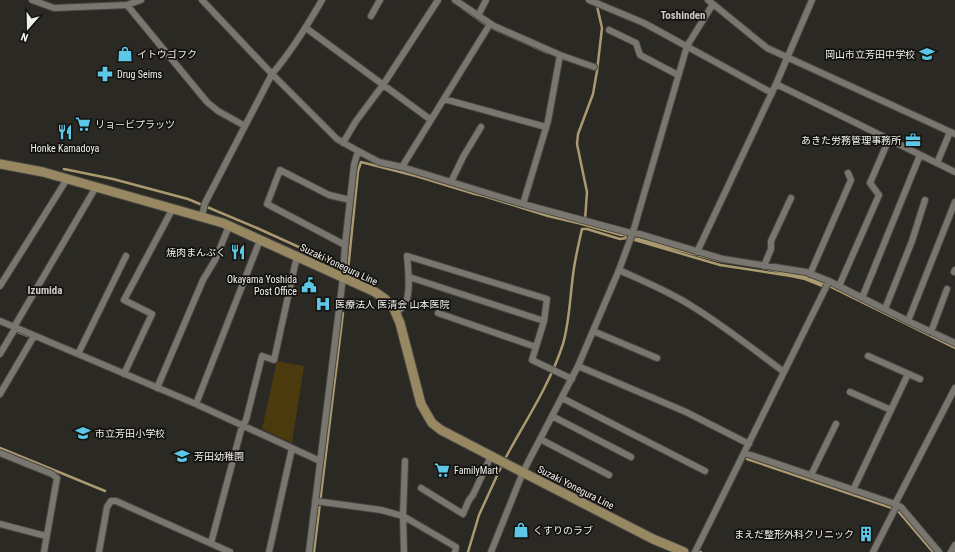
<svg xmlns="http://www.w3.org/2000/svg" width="955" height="552" font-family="'Roboto Condensed','Noto Sans JP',sans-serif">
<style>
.green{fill:#4b3a0d}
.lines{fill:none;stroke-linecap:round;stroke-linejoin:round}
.stream{stroke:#ab9a6f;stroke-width:2.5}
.minor-casing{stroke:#484743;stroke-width:8}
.secondary-casing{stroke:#484743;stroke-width:11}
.minor{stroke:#797670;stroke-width:6}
.secondary{stroke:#978861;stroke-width:9}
.labels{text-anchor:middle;stroke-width:3.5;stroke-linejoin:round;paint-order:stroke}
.poi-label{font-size:10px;fill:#f1f0ed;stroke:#13120f;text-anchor:start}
.street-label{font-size:10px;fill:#f1f0ed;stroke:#13120f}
.neighbourhood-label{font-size:11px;font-weight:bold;fill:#cdcbc4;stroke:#13120f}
</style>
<rect width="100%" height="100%" fill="#2b2924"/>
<path class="green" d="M277 361 304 366 292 443 262 429Z"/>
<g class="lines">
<path class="stream" d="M462 8 488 26
M494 29 548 53
M64 169 113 179 188 199 257 228 334 263
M585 220 587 192 577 144 578 134 593 94 597 71 602 28 597 6 599 0
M762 268 806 277 829 286 955 348
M348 270 358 171 361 162 416 176 475 194 484 196 548 216 582 224 621 235H624L723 262
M15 331 28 336
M0 448 105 491
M506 457C526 420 550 384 563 344 570 320 570 293 574 268 576 255 579 242 582 229H587L620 239 627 238 635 240 720 265 791 276 805 279 825 287
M747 459 889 507 898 511 933 552
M699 551 701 552
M314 552 343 313
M468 552 479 515 501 467"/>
<g class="minor-casing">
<path id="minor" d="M32 0 54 8 127 5 141 0
M202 0 272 74 337 139 358 151 379 162 402 167 523 204 627 232 640 234 723 259 806 272 829 281 908 321 955 343
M455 0 494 26 560 55 594 67
M589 0 644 23 772 93
M708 0 767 48 955 134
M127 5 207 102 218 111 245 126
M371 16 380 0
M478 16 486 0
M306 28 431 120
M609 30 636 43 640 55 678 75
M776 84 858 124 955 172
M444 99 546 127
M343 143 356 121 383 85 438 0
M937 163 950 132
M402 167 490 24
M451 182 463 157 481 127
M523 204 548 121 560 55
M202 216 205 203 272 74C292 51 307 26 322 0
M345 245 267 204 280 170 329 195 350 200
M697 252 776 84 812 0
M764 266 771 249V241L791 198
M619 270C643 281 668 291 690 305 723 325 753 349 784 372
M954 272 955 270
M810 274 851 180 848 173
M409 277 544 321
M0 286 67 179
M839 286 879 195 870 183 889 139
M862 298 920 155
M885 309 912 241 925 200
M395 313C398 311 401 309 403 307 412 298 408 268 407 256L547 299 544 321 532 360 572 379
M438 313 536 347
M0 321 196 404 320 461
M908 321 955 202
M14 327 96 187
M593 331 657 358
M931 332 947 289
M0 354 16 327
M78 354 126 256
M868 356 920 379
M578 366 686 412 749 444
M124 374 152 314 124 300 173 208
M157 388 203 280 215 260 229 226
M850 392 891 410
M0 394 34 336
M562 398 705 471
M196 404 260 240
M552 416 631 457
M540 439 609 475
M0 453 52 474 57 478 44 552
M745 453 895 504 901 507 939 552
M811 475 836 424
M421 488 463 514 469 500 473 495 491 456
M853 490 908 374
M315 501 381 510 403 516 456 547 455 552
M895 504 955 388
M0 524 46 536
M211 543 241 430 246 420 262 356 274 360 297 256
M99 552 107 507 111 501H116L230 552
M269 552 292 448
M309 552 343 277 345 245 354 165 358 151
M404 552 403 516 405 461
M491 552 523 472 578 366 619 270 633 232 687 46 713 4
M695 552 829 281
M873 552 897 505
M951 552 955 545"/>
</g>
<g class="secondary-casing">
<path id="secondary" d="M0 164 43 172 223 223 375 292 385 299 394 309 400 323 421 404 432 423 441 430 491 456 653 539 684 552"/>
</g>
<use href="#minor" class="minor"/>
<use href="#secondary" class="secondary"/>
</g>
<defs>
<g id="shop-bare" transform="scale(1.2)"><path d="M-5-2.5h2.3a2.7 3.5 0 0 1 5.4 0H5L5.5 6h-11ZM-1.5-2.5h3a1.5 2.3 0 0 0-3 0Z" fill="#5cc7e7" stroke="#13120f" stroke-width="2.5" paint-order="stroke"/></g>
<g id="school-bare" transform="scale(1.2)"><path d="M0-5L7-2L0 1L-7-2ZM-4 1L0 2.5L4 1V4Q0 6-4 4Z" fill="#5cc7e7" stroke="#13120f" stroke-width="2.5" paint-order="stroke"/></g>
<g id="pharmacy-bare" transform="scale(1.2)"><path d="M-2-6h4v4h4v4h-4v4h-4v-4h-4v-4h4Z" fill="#5cc7e7" stroke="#13120f" stroke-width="2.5" paint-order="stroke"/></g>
<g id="supermarket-bare" transform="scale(1.2)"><path d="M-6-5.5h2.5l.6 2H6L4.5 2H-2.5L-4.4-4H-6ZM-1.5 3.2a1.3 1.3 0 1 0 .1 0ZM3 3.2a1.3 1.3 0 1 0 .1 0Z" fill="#5cc7e7" stroke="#13120f" stroke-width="2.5" paint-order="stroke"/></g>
<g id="restaurant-bare" transform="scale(1.2)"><path d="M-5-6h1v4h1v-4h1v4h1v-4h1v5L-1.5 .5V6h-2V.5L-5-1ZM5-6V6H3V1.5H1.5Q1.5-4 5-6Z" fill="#5cc7e7" stroke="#13120f" stroke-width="2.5" paint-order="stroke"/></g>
<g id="office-bare" transform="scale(1.2)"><path d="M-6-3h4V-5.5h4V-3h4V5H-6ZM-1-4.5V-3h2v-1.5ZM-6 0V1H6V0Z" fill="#5cc7e7" stroke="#13120f" stroke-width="2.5" paint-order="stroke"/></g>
<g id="civic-bare" transform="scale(1.2)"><path d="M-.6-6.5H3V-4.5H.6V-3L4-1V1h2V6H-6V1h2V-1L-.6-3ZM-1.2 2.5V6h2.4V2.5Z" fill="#5cc7e7" stroke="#13120f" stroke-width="2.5" paint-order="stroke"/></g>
<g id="hospital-bare" transform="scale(1.2)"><path d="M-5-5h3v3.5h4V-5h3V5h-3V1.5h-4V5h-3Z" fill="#5cc7e7" stroke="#13120f" stroke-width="2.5" paint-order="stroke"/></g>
<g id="building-bare" transform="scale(1.2)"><path d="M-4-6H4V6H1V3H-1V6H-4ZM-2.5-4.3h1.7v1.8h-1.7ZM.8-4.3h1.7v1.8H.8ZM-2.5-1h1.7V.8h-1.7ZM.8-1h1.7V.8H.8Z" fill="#5cc7e7" stroke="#13120f" stroke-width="2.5" paint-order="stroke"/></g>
</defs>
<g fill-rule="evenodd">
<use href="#shop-bare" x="125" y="54"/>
<use href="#school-bare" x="927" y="54"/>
<use href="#pharmacy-bare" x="105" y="74"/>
<use href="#supermarket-bare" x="83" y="124"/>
<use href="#restaurant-bare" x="65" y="132"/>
<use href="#office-bare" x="913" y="140"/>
<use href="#restaurant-bare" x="238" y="252"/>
<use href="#civic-bare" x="309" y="285"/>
<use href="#hospital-bare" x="323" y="304"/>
<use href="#school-bare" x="83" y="433"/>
<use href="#school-bare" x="182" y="456"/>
<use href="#supermarket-bare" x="442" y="470"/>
<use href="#shop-bare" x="521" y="530"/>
<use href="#building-bare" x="866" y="534"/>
</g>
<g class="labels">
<g class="poi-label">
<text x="137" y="58">イトウゴフク</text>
<text x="915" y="58" text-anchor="end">岡山市立芳田中学校</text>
<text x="117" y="78">Drug Seims</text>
<text x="95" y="128">リョービプラッツ</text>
<text x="901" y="144" text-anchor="end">あきた労務管理事務所</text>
<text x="65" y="152" text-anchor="middle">Honke Kamadoya</text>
<text x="226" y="256" text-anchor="end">焼肉まんぷく</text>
<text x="297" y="283" text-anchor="end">Okayama Yoshida<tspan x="297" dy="12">Post Office</tspan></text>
<text x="335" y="308">医療法人 医清会 山本医院</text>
<text x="95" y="437">市立芳田小学校</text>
<text x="194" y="460">芳田幼稚園</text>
<text x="454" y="474">FamilyMart</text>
<text x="533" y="534">くすりのラブ</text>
<text x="854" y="538" text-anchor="end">まえだ整形外科クリニック</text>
</g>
<g class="street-label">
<text transform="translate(339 264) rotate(25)" y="4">Suzaki Yonegura Line</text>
<text transform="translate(576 487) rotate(27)" y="4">Suzaki Yonegura Line</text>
</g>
<g class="neighbourhood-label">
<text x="683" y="19">Toshinden</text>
<text x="45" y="294">Izumida</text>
</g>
</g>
<g transform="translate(28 28) rotate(200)" stroke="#13120f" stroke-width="3" paint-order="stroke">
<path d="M0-3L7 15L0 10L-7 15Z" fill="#f1f0ed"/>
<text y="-6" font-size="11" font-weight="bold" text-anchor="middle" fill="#f1f0ed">N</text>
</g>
</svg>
